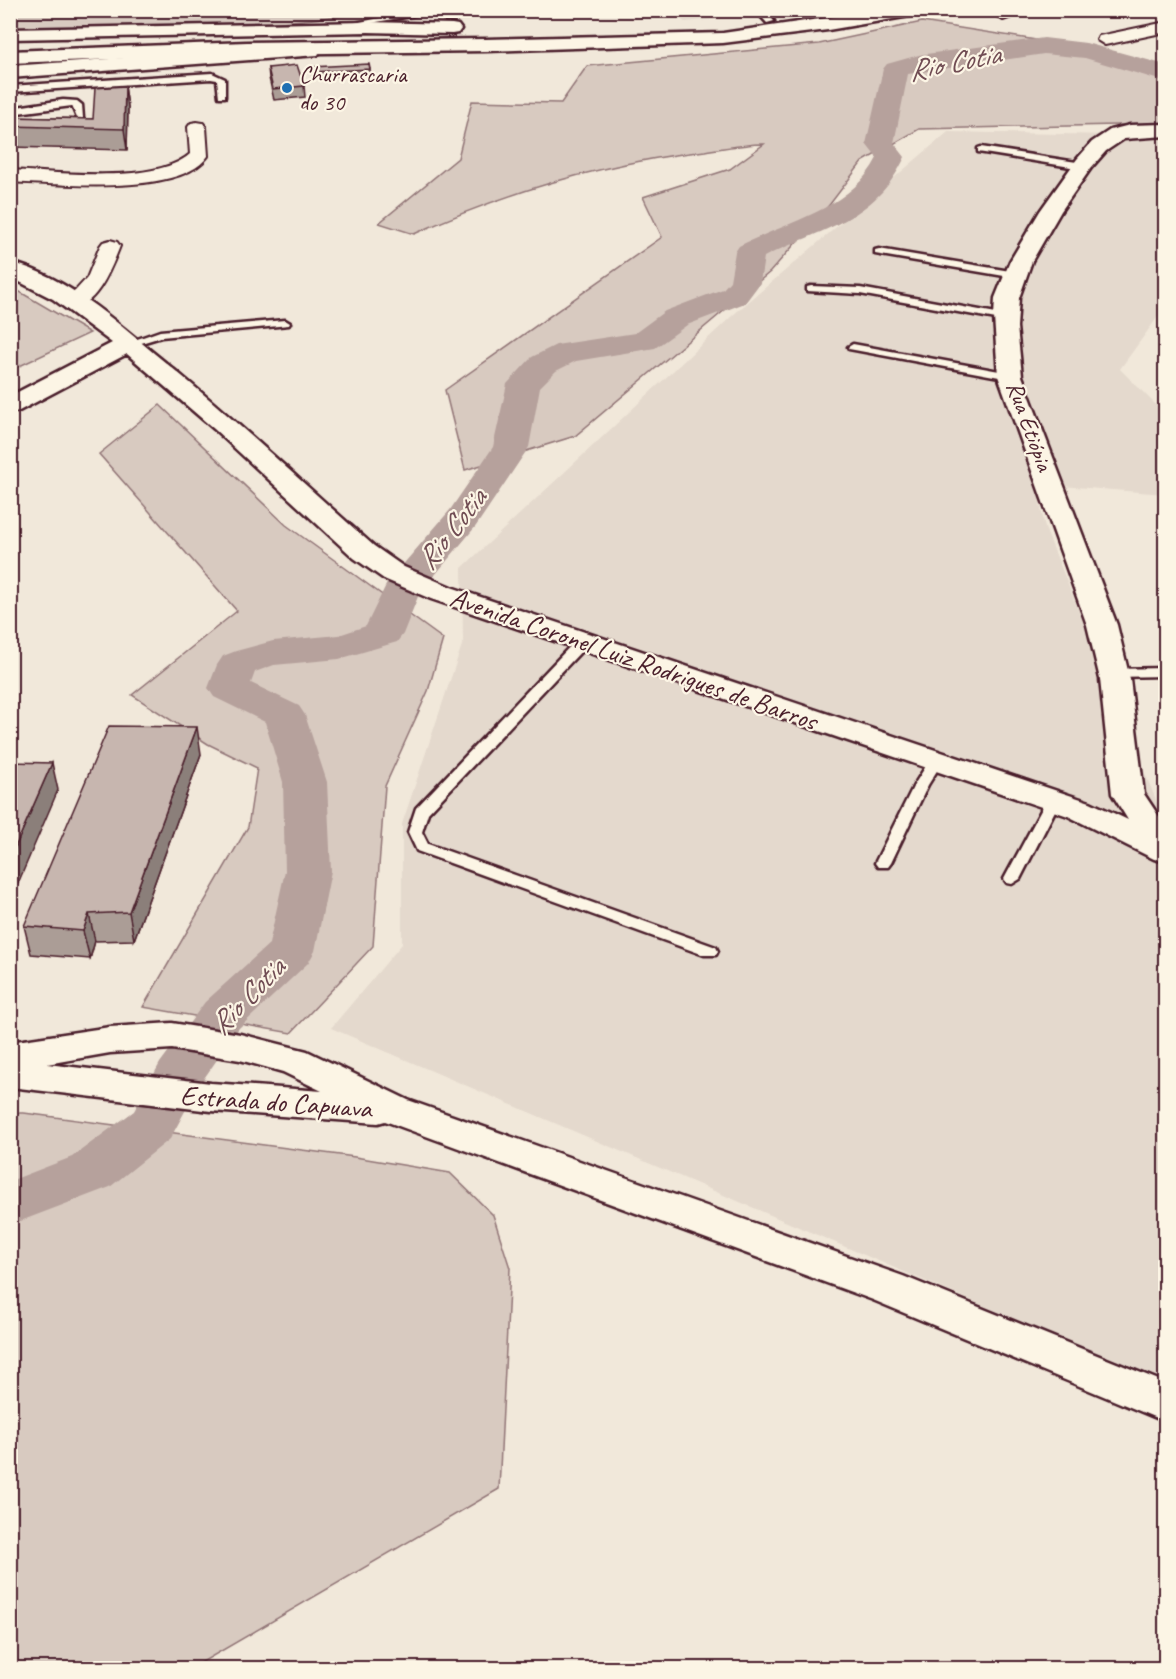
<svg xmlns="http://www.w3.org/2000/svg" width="1176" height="1679" font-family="Caveat,sans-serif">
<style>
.built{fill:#e4d9cd}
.green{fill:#d8cac0;stroke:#917476;stroke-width:1.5}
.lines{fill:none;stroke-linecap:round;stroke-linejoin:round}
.river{fill:#b6a19c;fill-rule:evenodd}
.lane-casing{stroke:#4a1f2b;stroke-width:5}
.street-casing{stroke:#4a1f2b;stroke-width:4}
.secondary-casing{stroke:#4a1f2b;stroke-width:5}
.highway-casing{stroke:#4a1f2b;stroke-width:5}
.lane{fill:#fcf5e5;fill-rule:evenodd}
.street{fill:#fcf5e5;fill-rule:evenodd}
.secondary{fill:#fcf5e5;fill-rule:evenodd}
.highway{fill:#fcf5e5;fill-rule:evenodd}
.wall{fill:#ab9d96;stroke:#4a1f2b;stroke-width:1.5}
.shaded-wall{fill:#8b7f7a;stroke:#4a1f2b;stroke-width:1.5}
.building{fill:#c7b6af;stroke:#4a1f2b;stroke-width:1.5}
.poi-dot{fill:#1f6fb2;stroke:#fcf5e5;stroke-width:2}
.labels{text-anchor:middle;stroke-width:4.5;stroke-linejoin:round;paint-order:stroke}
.far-poi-label{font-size:24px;fill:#4a1f2b;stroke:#fcf5e5;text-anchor:start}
.far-street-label{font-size:24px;fill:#4a1f2b;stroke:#fcf5e5}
.street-label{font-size:28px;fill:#4a1f2b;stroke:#fcf5e5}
.water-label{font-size:30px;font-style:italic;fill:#704c53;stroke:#fcf5e5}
</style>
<rect width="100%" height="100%" fill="#f1e8da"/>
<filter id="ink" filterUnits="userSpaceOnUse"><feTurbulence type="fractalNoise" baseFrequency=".0167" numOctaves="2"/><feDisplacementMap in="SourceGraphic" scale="12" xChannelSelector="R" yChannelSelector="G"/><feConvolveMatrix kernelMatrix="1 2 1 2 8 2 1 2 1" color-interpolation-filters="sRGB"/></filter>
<g filter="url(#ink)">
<path class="built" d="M667 11H796L685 22Z
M948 132 1165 136V307L1120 369 1165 414V494L1036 484 1045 528 1165 822V1383L331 1028 402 944V824L463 642 462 568 733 315Z"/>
<path class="green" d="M10 11H378C256 29 133 30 11 32Z
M922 22 1107 51 1165 68V124L919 129 862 162 830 204 770 272 575 436 465 470 445 390 662 237 643 197 730 169 764 144C745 144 724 148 705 151 603 163 507 192 414 234L379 223 458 158 472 101 561 103 587 66 819 44Z
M11 289 20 292 90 333 11 370Z
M160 405 286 525 443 639 428 691 385 786 373 946 291 1033 143 1007 248 827 257 768 208 744 132 695 237 611 99 454Z
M11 1113H24L355 1157 450 1173 493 1215 510 1268 499 1489 192 1668H11Z"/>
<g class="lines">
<path class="river" d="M1044 38 1086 43 1166 65V82L1085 58 1044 54 908 74 894 143 905 157C875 221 822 228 764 257L760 283 745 303 687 325 655 348 576 361 556 371 540 387 529 447 476 526 419 594 403 634 397 642 339 659 274 665 255 672 251 683 299 706 305 715 327 782 331 871 315 951 308 963 239 1028 198 1087 170 1139 110 1187 10 1225V1181L72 1157 134 1111 160 1063 205 1002 269 944 285 871 283 782 265 722 214 697 208 688 217 665 223 656 236 651 273 641 339 635 366 626 387 583 450 510 493 447 507 384 532 357 556 345 635 333 665 311 723 289 730 281 735 252 739 246C787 222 851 209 877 158L866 144 883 69 887 64 919 55Z"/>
<g class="lane-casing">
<path id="lane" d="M422 10H444L348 27 344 25Z
M755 10H764L774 21 767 23Z
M212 73 225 79V97H219L217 80 211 79 10 92V86Z
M63 100 77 101 82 105 83 118H77L72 106 10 114V108Z
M981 147 1083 163 1088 166 1083 169 978 152V148Z
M879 249 1016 272 1021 275 1016 278 875 254V250Z
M811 286 860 288 1007 315 1012 318 1007 321 860 294 807 291V287Z
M285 320 290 323 289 325 161 337 128 347 123 344 160 331Z
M853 344 1010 373 1016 376 1010 379 849 349 848 347Z
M583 637 590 641 588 644 428 813 422 832 428 844 716 947 718 951 716 955H704L417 851 408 832 416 808 578 638Z
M1166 668V676L1113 677 1106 673 1113 669Z
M936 757 943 761 928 785 891 863 888 867H878L875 863 914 785 931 758Z
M1053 796 1060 801 1020 879 1012 884 1007 883 1004 879 1046 801Z"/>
</g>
<g class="street-casing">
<path id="street" d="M1000 10H1025L1023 13 1003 20 995 15Z
M1166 22V32L1105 45 1097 40 1099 36Z
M197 122 203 123 206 127 208 156C180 197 56 184 10 182V170C56 172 155 185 190 154L188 127 191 123Z
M110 240 117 242 120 246C112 266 95 313 68 306L65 302 87 278 100 246 103 242Z"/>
</g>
<g class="secondary-casing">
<path id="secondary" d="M368 22 452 24 458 25 461 29 458 33 452 34 368 32 10 39V29Z
M311 45 318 47 320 51 318 55 10 78V66Z
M1166 124V136L1124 139 1106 151 1091 168 1061 211 1032 261 1019 298 1017 327 1022 376 1117 625 1130 679 1144 794 1166 827V862L1154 859 1068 816 431 599 384 579 354 558 214 429 127 354 19 411 10 413V396L112 343 53 299 10 277V262C65 276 113 319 155 354 231 415 301 482 374 546L404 567 451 587 1090 802 1128 820 1112 794 1100 679 1087 625 998 376 994 317 995 298 1010 261 1040 211 1077 159 1092 142 1110 130 1130 125Z
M172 1023 240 1034 307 1051 408 1100 903 1276 1166 1383V1422L873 1300 385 1121 378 1123 211 1111 10 1087V1042L110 1027ZM172 1049 240 1060 283 1072 322 1091 211 1083 47 1064 110 1053Z"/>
</g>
<g class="highway-casing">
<path id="highway" d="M882 10H925L916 15 828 30 723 43 486 51 247 54 10 63V51L247 42 486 39 723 33Z"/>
</g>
<use href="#lane" class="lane"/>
<use href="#street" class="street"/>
<use href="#secondary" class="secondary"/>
<use href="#highway" class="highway"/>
</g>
<path class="wall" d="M311 67 370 69V74L313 77Z
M268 68 304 86 305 97 274 100 269 78Z
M125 86 128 107 127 150 10 147V117L93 119Z
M201 754 134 940 95 941 90 959 31 954 24 926Z"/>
<path class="shaded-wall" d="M125 86 128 107 127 150 124 129Z
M197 727 201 754 134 940 129 912Z
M52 763 58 790 10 902V859Z
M89 914 95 941 90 959 83 931Z"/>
<path class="building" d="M369 64 370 69 312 72 311 67Z
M297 65 304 86 273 89 268 68Z
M125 86 124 129 10 126V117L93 119 95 88Z
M109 726 197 727 129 912 89 914 83 931 24 926Z
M10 762 52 763 10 859Z"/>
</g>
<circle class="poi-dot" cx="287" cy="88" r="6"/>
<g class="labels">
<g class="far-poi-label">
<text x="299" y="82">Churrascaria<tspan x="299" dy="28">do 30</tspan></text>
</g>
<g class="far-street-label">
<text transform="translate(1030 426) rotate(70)" y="8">Rua Etiópia</text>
</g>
<g class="street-label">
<text transform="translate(634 658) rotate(19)" y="10">Avenida Coronel Luiz Rodrigues de Barros</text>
<text transform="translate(276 1101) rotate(4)" y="10">Estrada do Capuava</text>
</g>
<g class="water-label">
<text transform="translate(954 62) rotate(-11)" y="10">Rio Cotia</text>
<text transform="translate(451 529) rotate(-52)" y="10">Rio Cotia</text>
<text transform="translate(247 996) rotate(-46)" y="10">Rio Cotia</text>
</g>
</g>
<rect width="1176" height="1679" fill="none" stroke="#fcf5e5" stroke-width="36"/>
<rect x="18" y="18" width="1140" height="1643" fill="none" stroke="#4a1f2b" stroke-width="2" filter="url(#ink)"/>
</svg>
